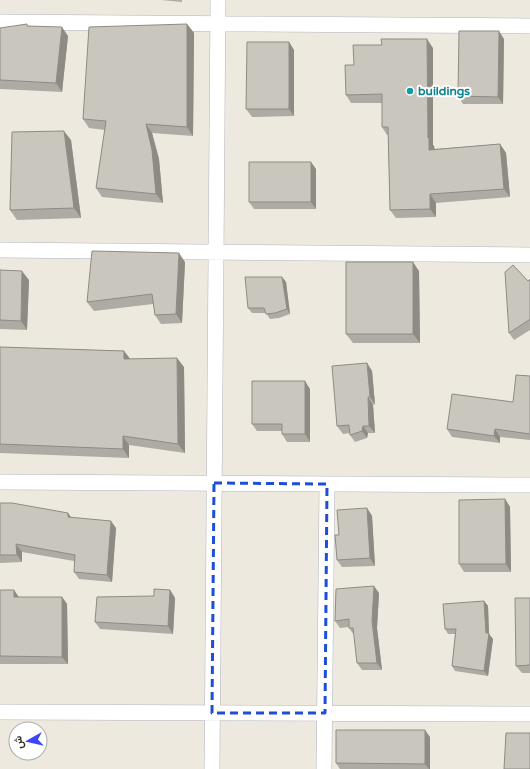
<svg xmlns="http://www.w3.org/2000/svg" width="530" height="769" font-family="'Varela Round',Vazirmatn,sans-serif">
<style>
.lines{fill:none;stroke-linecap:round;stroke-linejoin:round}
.minor-casing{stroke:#b2b2c0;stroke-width:16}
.minor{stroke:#fff;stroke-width:15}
.wall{fill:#adaba3}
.shaded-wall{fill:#8d8b84}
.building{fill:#c9c7bd;stroke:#8d8b84}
.marked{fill:none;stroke:#1d4ed8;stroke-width:3;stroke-dasharray:8 5;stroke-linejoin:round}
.culture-dot{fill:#0f9aa8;stroke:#fff;stroke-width:1.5}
.labels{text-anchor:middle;stroke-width:4;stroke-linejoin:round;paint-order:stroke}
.culture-label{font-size:12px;font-weight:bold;fill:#0d838f;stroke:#fff;text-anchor:start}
</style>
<rect width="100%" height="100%" fill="#eee9de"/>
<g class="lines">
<g class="minor-casing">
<path id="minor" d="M0 22 530 26
M0 250 530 255
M0 482 530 485
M0 712 530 714
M212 769 218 0
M324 769 327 484"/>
</g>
<use href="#minor" class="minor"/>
</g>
<path class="wall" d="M161 0H182V2Z
M187 24 194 33 193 136 152 133 159 159 163 203 102 197 96 188 105 130 89 128 83 119Z
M28 26 68 36 62 92 0 89V28Z
M504 39 503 104H463L458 96Z
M289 42 294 50V116L252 117 246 109Z
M433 48V145L434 146 435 149 500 144 506 153 510 197 436 203V217L396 218 390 210 388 135H387L382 127V103H351L346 95 354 65Z
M71 140 81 218 17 220 10 210Z
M316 169V209H254L249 202Z
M185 262 182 323 161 324 155 315 153 304 94 311 87 302Z
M0 270 29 280 27 330 0 329Z
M419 271 420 343H353L346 334Z
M282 277 286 282 290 314 279 318 270 319 266 313H252L248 308Z
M530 279V330L514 340 509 333 528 281Z
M0 347 124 351 130 359 184 367 185 453 129 445V458L0 453Z
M367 363 372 371 375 404 373 405 375 433H368L367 438 355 442 350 435V433L343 434 337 426Z
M530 376V440L500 437V443L452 437 447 429 513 402Z
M310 389V442H287L282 434V431H257L252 424Z
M505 499 510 507 511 572H464L459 564Z
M0 503 72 518 116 528 112 582 79 579 74 572V561L22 552V562L0 563Z
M367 508 372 516 375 566 342 567 337 560 339 535Z
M0 590H14L19 597H62L67 604 68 664H0Z
M170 590 175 598 173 634 100 629 95 622 154 596Z
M379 593 377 628 382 670H362L357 663 354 635 349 628V627L340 628 335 621Z
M530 598V673H522L516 666Z
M484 601 488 606 489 634 493 639 488 676 455 671 452 666 455 634H448L445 629Z
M430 737V769H340L336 763Z"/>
<path class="shaded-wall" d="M187 24 194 33 193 136 187 127Z
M62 27 68 36 62 92 56 83Z
M499 31 504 39 503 104 498 97Z
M427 39 433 48V145L434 146 435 158 429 150 428 138Z
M289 42 294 50V116L289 109Z
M146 124 152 133 159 159 163 203 156 194Z
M64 131 71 140 81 218 74 208Z
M500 144 506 153 510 197 504 189Z
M311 162 316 169V209L311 202Z
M430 194 436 203V217L430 209Z
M179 253 185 262 182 323 176 314Z
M413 262 419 271 420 343 413 334Z
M22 271 29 280 27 330 21 321Z
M282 277 286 282 290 314 287 309Z
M124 351 131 360 124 359Z
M177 358 184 367 185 453 178 444Z
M367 363 372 371 375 404 370 397Z
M305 381 310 389V442L305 434Z
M368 397 373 405 375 433 369 426Z
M363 426 368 433 367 438 362 431Z
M495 429 500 437V443L494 436Z
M123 436 129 445V458L123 449Z
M505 499 510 507 511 572 506 564Z
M367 508 372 516 375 566 370 558Z
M68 513 74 521 68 517Z
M111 521 116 528 112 582 107 575Z
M16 544 22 552V562L17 555Z
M374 586 379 593 377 628 382 670 377 663 372 621Z
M14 590 19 598 14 597Z
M170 590 175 598 173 634 168 626Z
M62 597 67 604 68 664 62 657Z
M484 601 488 606 489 634 493 639 488 676 484 671 486 633Z
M425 730 430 737V769H429L425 764Z"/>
<path class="building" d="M27 24V26L62 27 56 83 0 80V28Z
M187 24V127L146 124 152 150 156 194 96 188 106 121 83 119 89 27Z
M459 31H499L498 97 458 96Z
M381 39H427L428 138H429V150L500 144 504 189 430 194V209L390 210 388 127H382V94L346 95 345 65H354L353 45H382Z
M247 42H289V109H246Z
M64 131 74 208 10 210 12 132Z
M249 162H311V202H249Z
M92 251 179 253 176 314 155 315 152 294 87 302Z
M346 262H413V334H346Z
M513 265 528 281 530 279V320H529L509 333 505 272Z
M0 270 22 271 21 321 0 320Z
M245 277H282L287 309 275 313 266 314 264 308H248Z
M0 347 124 351V359L177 358 178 444 123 436V449L0 444Z
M367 363 370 397H368L369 426H363L362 431 350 435 349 425 337 426 332 366Z
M516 375 530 376V434L495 429 494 436 447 429 452 394 513 402Z
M252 381H305V434H282V424H252Z
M505 499 506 564H459V500Z
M0 503H12L68 513V517L111 521 107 575 74 572 75 555 16 544 17 555H0Z
M367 508 370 558 337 560 335 535H339L337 510Z
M374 586 372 621 377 663H357L353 628H349V619L335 621 336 589Z
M154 589 170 590 168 626 95 622 97 597 154 596Z
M0 590H14V597H62V657L0 656Z
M515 598H530V665L516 666Z
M484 601 486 633H489L484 671 452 666 456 629H445L443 604Z
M336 730H425V764L336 763Z
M506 733H530V769H504Z"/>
<path class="marked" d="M214 483 327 484 325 713H212Z"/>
<circle class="culture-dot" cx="410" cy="91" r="4"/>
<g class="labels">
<g class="culture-label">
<text x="418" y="95">buildings</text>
</g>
</g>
<g transform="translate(28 741) rotate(262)"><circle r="19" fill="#ffffff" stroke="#ababab"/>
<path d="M0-3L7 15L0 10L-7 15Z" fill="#3b45fe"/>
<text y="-6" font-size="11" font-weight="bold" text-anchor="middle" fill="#2c2c2c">ش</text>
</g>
</svg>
